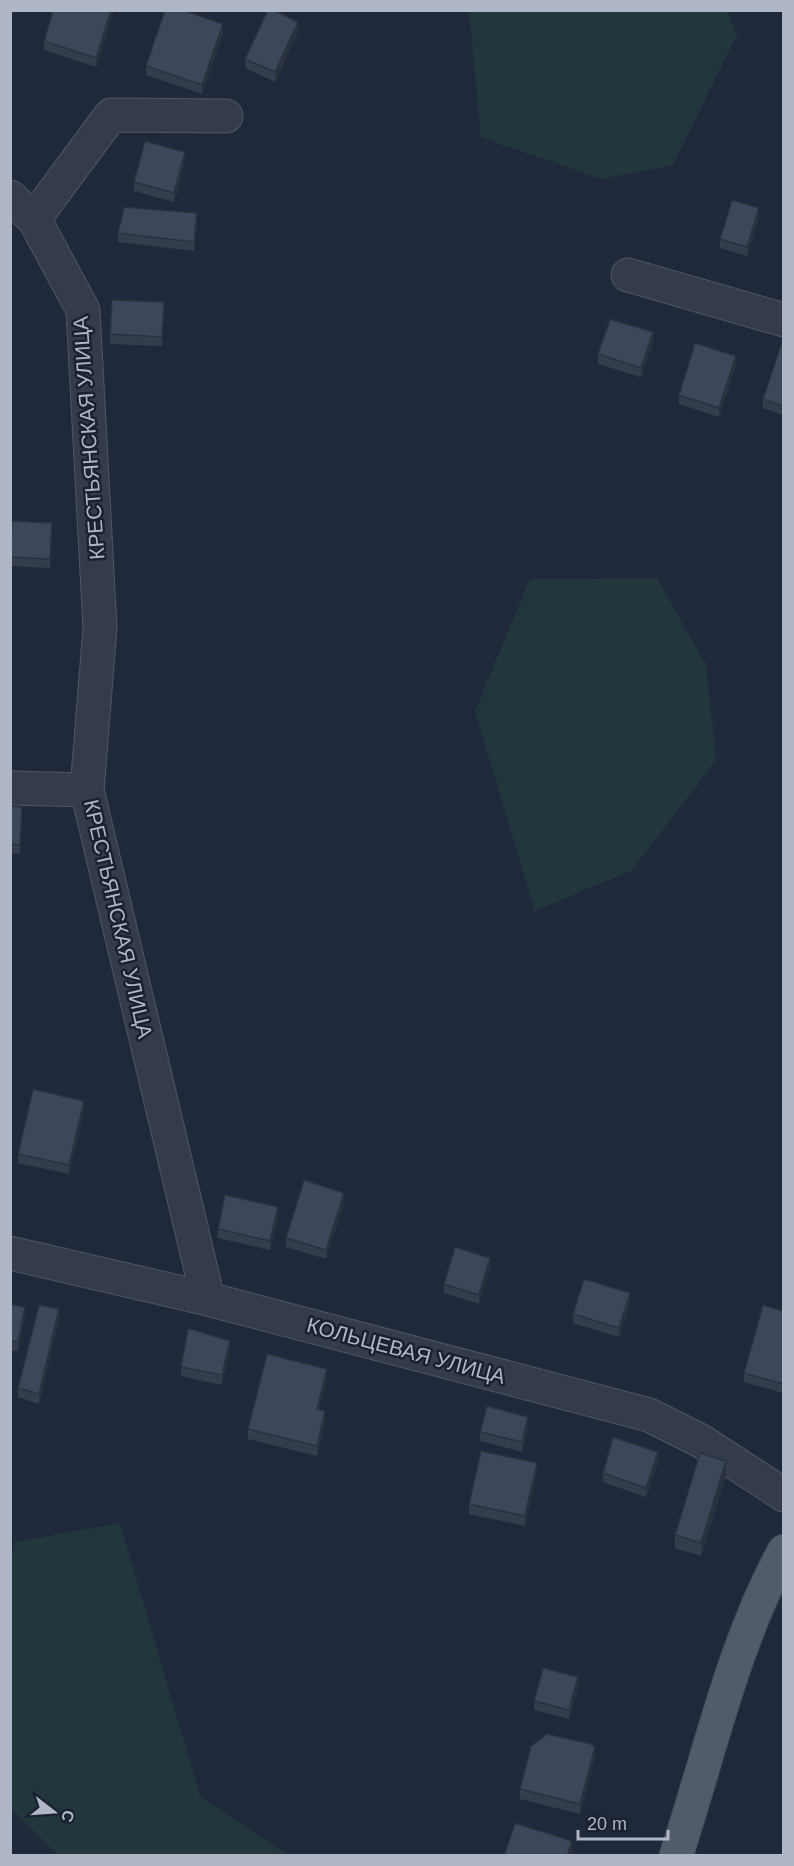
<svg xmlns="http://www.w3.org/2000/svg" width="794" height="1866" font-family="Helvetica,sans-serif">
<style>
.green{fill:#22373c}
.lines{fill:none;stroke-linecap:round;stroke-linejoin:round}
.minor-casing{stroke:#4f5666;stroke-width:35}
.major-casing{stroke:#3d4555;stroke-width:35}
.minor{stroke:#343c4b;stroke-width:33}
.major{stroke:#525b6c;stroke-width:33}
.wall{fill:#343d4e}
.shaded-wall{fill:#2a3240}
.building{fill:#3c475b;stroke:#2a3240;stroke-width:1.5}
.labels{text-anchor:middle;stroke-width:5;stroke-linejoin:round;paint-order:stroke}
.street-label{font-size:21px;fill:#afb6c8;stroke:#1a2130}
</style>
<rect width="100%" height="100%" fill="#20293b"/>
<path class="green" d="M469 11H727L737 35 673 165 601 179 481 137Z
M657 578 706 665 716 760 632 870 535 911 475 711 530 579Z
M120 1523 200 1796 288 1855H58L11 1809 10 1561 15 1542Z"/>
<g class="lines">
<g class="minor-casing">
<path id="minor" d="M10 197 34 219 83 310 100 628 87 790 208 1299
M34 219 111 115 226 116
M628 275 784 320
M10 788 87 790
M10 1253 208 1299 649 1415 701 1441 784 1495"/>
</g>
<g class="major-casing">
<path id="major" d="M676 1856C710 1753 732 1647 784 1551"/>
</g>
<use href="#minor" class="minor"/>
<use href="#major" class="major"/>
</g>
<path class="wall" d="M113 10 96 67 44 50V41Z
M298 32 275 82 245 68V59Z
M223 34 202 94 146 75V66Z
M185 161 174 202 134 191V182Z
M759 218 747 256 720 248V239Z
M197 223 194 251 118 242V233Z
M164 312 162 346 110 344V334Z
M653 342 641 377 598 364V354Z
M783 342V415L763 408V399Z
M736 365 719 417 679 404V395Z
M52 532 50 568 10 566V547Z
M10 806 22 817 20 854 10 853Z
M84 1110 69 1174 18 1163V1154Z
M344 1202 326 1259 286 1247V1238Z
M278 1217 270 1250 218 1238V1229Z
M490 1267 479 1304 444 1293V1284Z
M630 1302 619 1337 573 1323V1314Z
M10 1304 25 1316 18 1351 10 1350Z
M783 1311V1393L744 1382V1373Z
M59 1319 39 1404 18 1397V1388Z
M230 1350 222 1385 181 1376V1367Z
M327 1378 319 1409 325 1420 317 1456 248 1439V1429Z
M528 1426 522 1452 480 1441V1432Z
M658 1461 646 1497 603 1482V1473Z
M537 1473 525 1526 469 1514V1504Z
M726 1475 701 1556 675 1548V1535Z
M578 1687 569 1719 534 1710V1701Z
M595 1756 580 1814 520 1799V1789Z"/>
<path class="shaded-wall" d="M111 10H113V13L96 67V58Z
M298 22V32L275 82V72Z
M223 24V34L202 94V85Z
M185 152V161L174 202V193Z
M759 208V218L747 256V247Z
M197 213V223L194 251V242Z
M653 332V342L641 377V368Z
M736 356V365L719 417V408Z
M84 1101V1110L69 1174V1165Z
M344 1193V1202L326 1259V1250Z
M278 1207V1217L270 1250V1241Z
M490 1258V1267L479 1304V1295Z
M630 1293V1302L619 1337V1328Z
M25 1307V1316L18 1351V1342Z
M59 1309V1319L39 1404V1394Z
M230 1341V1350L222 1385V1375Z
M327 1369V1378L317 1418V1409Z
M325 1411V1420L317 1456V1446Z
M528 1417V1426L522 1452V1442Z
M658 1452V1461L646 1497V1488Z
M726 1461V1475L701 1556V1543Z
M537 1463V1473L525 1526V1516Z
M578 1677V1687L569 1719V1710Z
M595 1747V1756L580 1814V1804Z
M572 1841V1850L570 1856H567Z"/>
<path class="building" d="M53 10H111L96 58 44 41Z
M165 10H182L223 24 202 85 146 66Z
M268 10H273L298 22 275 72 245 59Z
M145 141 185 152 174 193 134 182Z
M732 200 759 208 747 247 720 239Z
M124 207 197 213 194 242 118 233Z
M112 300 164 302 162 337 110 334Z
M610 319 653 332 641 368 598 354Z
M782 342H783V406L763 399Z
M695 343 736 356 719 408 679 395Z
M12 521 52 523 50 559 10 557Z
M10 654H11V715H10Z
M10 806 22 807 20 845 10 844Z
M33 1089 84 1101 69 1165 18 1154Z
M304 1180 344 1193 326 1250 286 1238Z
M225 1195 278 1207 270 1241 218 1229Z
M455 1247 490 1258 479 1295 444 1284Z
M584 1279 630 1293 619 1328 573 1314Z
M10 1304 25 1307 18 1342 10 1340Z
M39 1305 59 1309 39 1394 18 1388Z
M763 1305 783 1311V1384L744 1373Z
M188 1328 230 1341 222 1375 181 1367Z
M267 1354 327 1369 317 1409 325 1411 317 1446 248 1429Z
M487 1406 528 1417 522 1442 480 1432Z
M613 1437 658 1452 646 1488 603 1473Z
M481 1451 537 1463 525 1516 469 1504Z
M700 1453 726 1461 701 1543 675 1535Z
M543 1668 578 1677 569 1710 534 1701Z
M547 1734 591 1744 595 1747 580 1804 520 1789 531 1746Z
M515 1823 572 1841 567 1856H504Z"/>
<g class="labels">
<g class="street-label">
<text transform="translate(89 438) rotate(-94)" y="7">КРЕСТЬЯНСКАЯ УЛИЦА</text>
<text transform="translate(118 919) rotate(77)" y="7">КРЕСТЬЯНСКАЯ УЛИЦА</text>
<text transform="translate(406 1351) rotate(15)" y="7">КОЛЬЦЕВАЯ УЛИЦА</text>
</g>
</g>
<rect width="794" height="1866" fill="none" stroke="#afb6c8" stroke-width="24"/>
<g transform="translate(54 1812) rotate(107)" stroke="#1a2130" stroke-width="4.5" paint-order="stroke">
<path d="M0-4.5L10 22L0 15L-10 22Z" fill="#afb6c8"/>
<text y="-9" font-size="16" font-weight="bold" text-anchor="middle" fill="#afb6c8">С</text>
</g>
<path d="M578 1830v9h90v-9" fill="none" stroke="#afb6c8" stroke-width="3"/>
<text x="587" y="1830" font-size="18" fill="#afb6c8" stroke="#1a2130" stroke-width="4.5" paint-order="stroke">20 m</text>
</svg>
